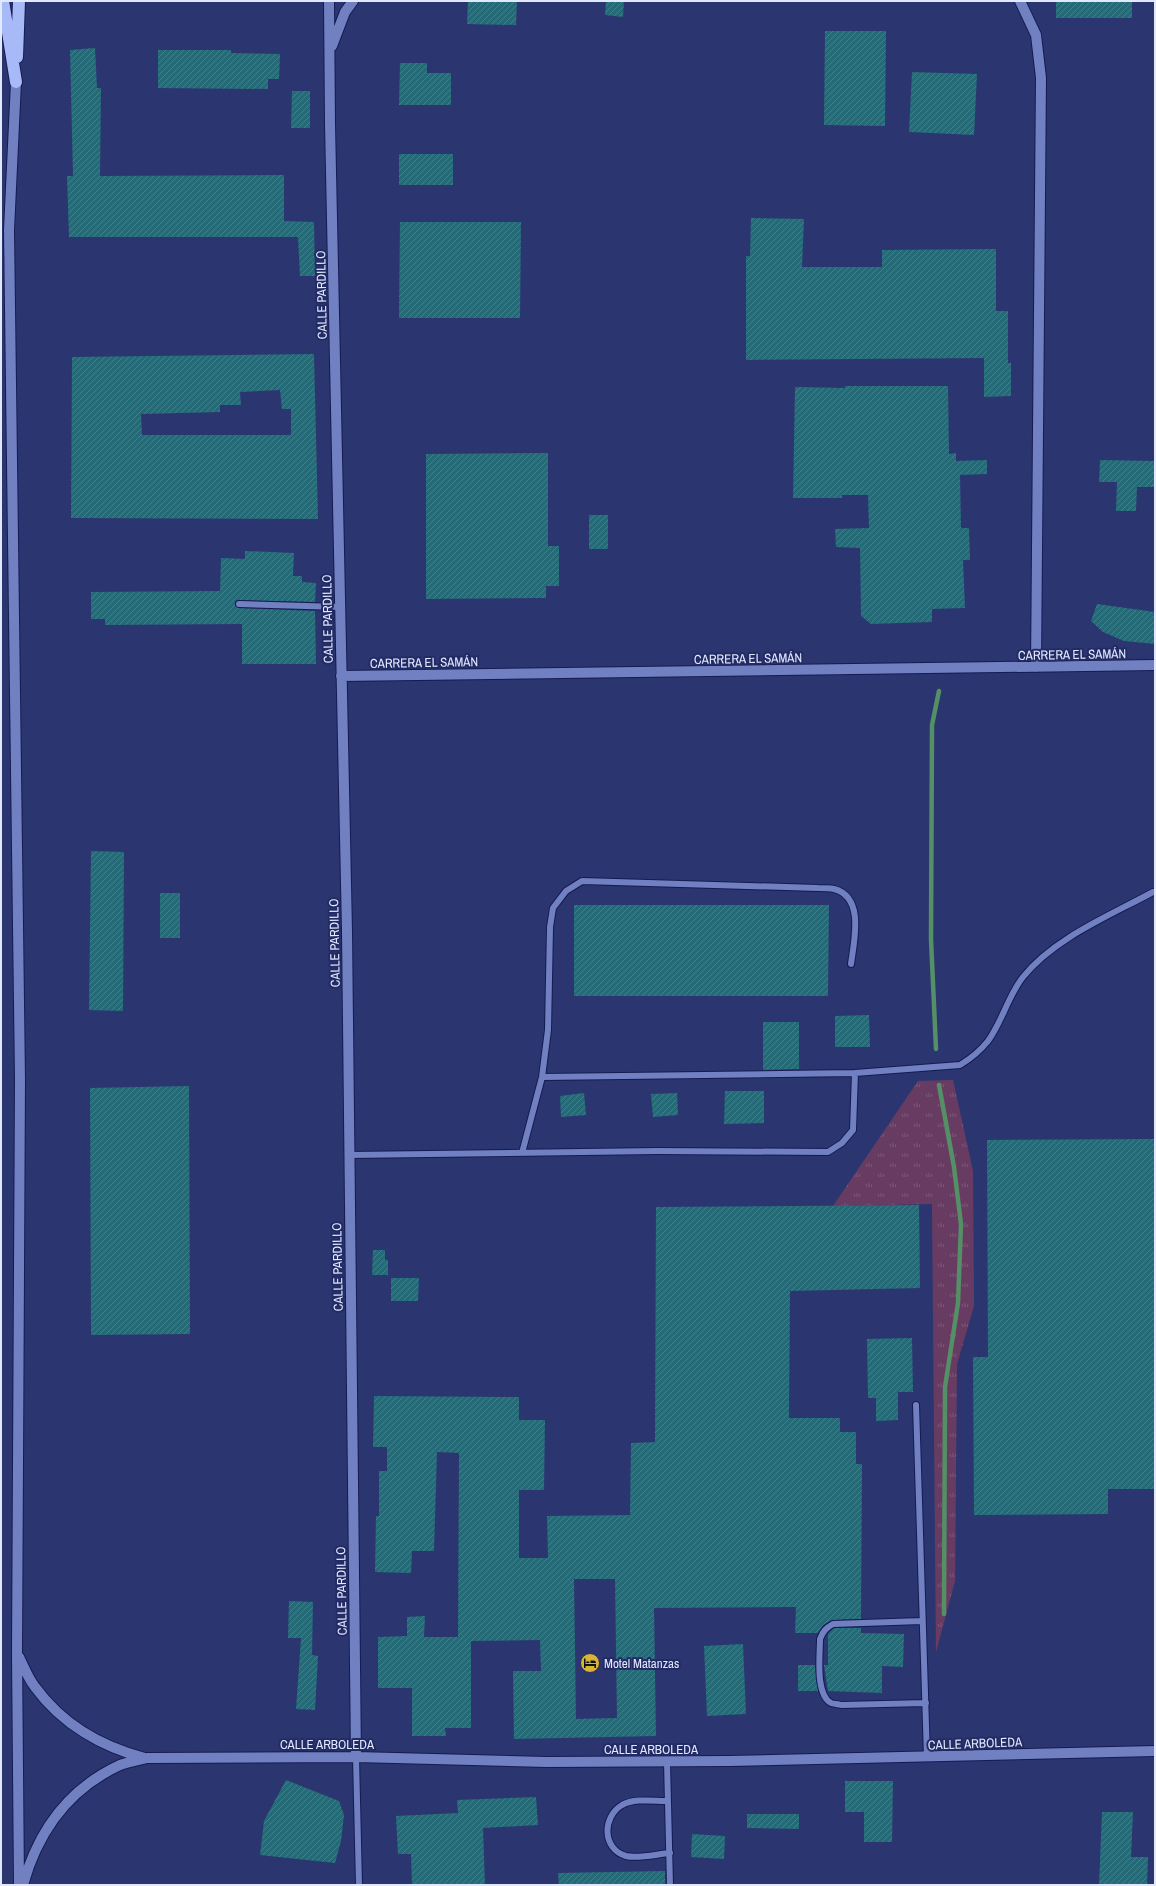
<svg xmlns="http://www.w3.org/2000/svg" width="1156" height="1886" font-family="'Archivo Narrow',sans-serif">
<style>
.grass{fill:url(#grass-tufts)}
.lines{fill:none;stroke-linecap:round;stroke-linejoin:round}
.stream{stroke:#548f65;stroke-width:4.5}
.building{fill:url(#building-hatch);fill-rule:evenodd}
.lane-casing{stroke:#151b53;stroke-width:8}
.street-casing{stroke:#151b53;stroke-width:12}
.highway-casing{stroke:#151b53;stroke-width:14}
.lane{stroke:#7080c1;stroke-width:6}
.street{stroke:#7080c1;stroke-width:10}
.highway{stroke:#a8b9f8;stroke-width:12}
.labels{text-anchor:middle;stroke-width:4;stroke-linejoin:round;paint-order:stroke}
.street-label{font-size:13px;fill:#e2e9ff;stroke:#222b64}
.poi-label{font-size:13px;fill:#e2e9ff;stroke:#222b64;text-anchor:start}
</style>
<defs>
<pattern id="grass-tufts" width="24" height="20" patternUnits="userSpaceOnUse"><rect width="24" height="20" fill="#683c62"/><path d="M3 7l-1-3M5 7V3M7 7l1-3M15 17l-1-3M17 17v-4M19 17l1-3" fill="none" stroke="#7d587a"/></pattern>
<pattern id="building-hatch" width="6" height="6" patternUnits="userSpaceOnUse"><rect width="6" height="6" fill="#246a77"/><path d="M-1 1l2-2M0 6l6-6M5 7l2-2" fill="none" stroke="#447f8b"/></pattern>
</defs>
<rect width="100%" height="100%" fill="#2b3670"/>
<path class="grass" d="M953 1080 973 1171 974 1306 957 1364 955 1581 936 1652 932 1204 833 1206 918 1081Z"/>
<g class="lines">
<path class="stream" d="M936 1049 931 939 932 725 939 691
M939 1085 954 1167 961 1224 958 1303 945 1387 944 1614"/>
</g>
<path class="building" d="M468 1H517L516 25 467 24Z
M606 1H624L623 17 605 15Z
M1056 1H1132V18H1056Z
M825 31H886L885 126 824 125Z
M95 48 97 88H101L100 176 284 175V221L314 222 315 276H300L298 237H69L67 176H73L70 50Z
M158 50H231V53L280 54 279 79H268V89L158 88Z
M400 63H427V73H451V105H399Z
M912 72 977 74 974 135 909 132Z
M292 91H310V128H291Z
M399 154H453V185H399Z
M751 218 804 219 802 267H882V250L996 249V311H1008V363H1011V396L984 397V358L746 360V256H750Z
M400 222H521L520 318H399Z
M314 354 318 519 71 518 72 357ZM280 390 282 409H291V435H142L141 414 220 412V405H241L240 392Z
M845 386H948L949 454 956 453V461L987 460V474L960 475 961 528H969L970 560H963L965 608 932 609V622L871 624 861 616 860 548 836 547 835 529 869 528 868 495H842V498H793L795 387 845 388Z
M548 453V546H559V586H546V598L426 599V454Z
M1100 460 1155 461V487H1137L1136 511H1116L1117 482H1099Z
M589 515H608V549H589Z
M245 551 294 553 293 576H302V582L316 583 315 602 239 600 235 601V604L239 608 315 611 316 664H242V624L105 625V619H91V592L220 591 221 558 245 559Z
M1097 604 1155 612V644L1124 641 1103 632 1091 621Z
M91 851 124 852 123 1011 89 1010Z
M160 893H180V938H160Z
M574 905H829L828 996H574Z
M869 1015 870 1047H835V1016Z
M763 1022H799V1069L763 1070Z
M189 1086 190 1334 91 1335 90 1088Z
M725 1091H764V1123L724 1124Z
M584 1093 586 1115 561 1117 560 1096Z
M677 1093 678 1115 653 1117 651 1094Z
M1155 1139V1489H1108V1514L974 1515 973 1357H988L987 1140Z
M919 1205 920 1288 790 1291 789 1418H840V1432H856V1464H862L861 1619 832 1620 823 1625 818 1633H795L796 1607 654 1608 656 1736 514 1739 513 1671H541L540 1640 471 1641V1728H445L446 1736H412V1688H378V1637L407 1636V1617L425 1616 424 1637H458L459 1453 437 1452 434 1551H412L411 1573 375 1572 376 1516H379V1471H387V1447H373L374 1396 519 1397V1420H545L544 1490H519V1558H548L547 1516 630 1515 631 1443 655 1442 656 1207ZM574 1579H615L617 1718 576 1719Z
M373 1250H385V1260H388V1275H372Z
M391 1278H419L418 1301H391Z
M912 1338 913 1392H898V1420L876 1421V1398H868L867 1339Z
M289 1601 313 1602 312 1655 318 1656 315 1710 296 1709 301 1638H288Z
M834 1628H861V1633L904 1634 903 1667 882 1666V1693L828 1691 824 1665H828V1634Z
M743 1644 746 1714 707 1716 704 1646Z
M798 1665H815L818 1691H798Z
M286 1780 339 1801 344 1815 341 1841 335 1863 260 1855 264 1821Z
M845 1781H893L892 1842H864V1812H845Z
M536 1797 538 1825 483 1828 485 1885H412L411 1854H398L396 1816 458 1813 457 1800Z
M1102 1812H1133L1131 1857H1148L1147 1885H1099Z
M747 1814H799V1829L747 1828Z
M692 1834 725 1836 724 1859 691 1857Z
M665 1871V1885H559L558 1873Z"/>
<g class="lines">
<g class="lane-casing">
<path id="lane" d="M239 604 340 607
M542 1077 855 1073 960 1065C970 1059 980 1051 988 1041 1002 1022 1008 996 1023 977 1054 938 1111 915 1153 892
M522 1153 542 1077 548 1030 550 927 553 908 566 891 582 881 818 888C823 888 829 888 834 889 865 897 854 941 851 964
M349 1155 657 1151 828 1152 842 1143 853 1130 855 1073
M916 1405 927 1757
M922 1621 833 1624C826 1628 823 1631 820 1639 820 1655 815 1694 831 1703 834 1704 838 1704 841 1705L926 1703
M356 1757 359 1885
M667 1762 670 1885
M668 1801C653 1801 635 1798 622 1805 602 1817 602 1849 626 1856 639 1859 657 1854 670 1853"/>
</g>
<g class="street-casing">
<path id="street" d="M329 1 330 124 347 931 356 1757
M1020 1 1036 35 1041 78 1036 667
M332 46 345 12 353 1
M16 82 9 230 20 1080 17 1654 19 1885
M341 676 1155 665
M19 1657C24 1667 28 1678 35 1687 62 1724 102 1747 145 1758
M23 1885C38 1831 68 1789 120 1765 129 1762 139 1760 147 1758L356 1757 547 1762 729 1761 1155 1751"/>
</g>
<g class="highway-casing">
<path id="highway" d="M3 1 16 82
M17 57 19 1"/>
</g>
<use href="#lane" class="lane"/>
<use href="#street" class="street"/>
<use href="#highway" class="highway"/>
</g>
<defs>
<g id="hotel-disc" transform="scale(1)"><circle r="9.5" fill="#d8b434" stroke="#222b64"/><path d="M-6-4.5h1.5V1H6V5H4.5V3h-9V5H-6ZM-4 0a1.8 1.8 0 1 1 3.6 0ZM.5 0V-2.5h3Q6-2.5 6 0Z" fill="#111"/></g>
</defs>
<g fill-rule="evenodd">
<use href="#hotel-disc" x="590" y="1663"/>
</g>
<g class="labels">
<g class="street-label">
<text transform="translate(321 295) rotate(-91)" y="5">CALLE PARDILLO</text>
<text transform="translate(327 619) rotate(-91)" y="5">CALLE PARDILLO</text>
<text transform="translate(1072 654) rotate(-1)" y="5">CARRERA EL SAMÁN</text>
<text transform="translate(748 658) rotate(-1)" y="5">CARRERA EL SAMÁN</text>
<text transform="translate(424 662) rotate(-1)" y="5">CARRERA EL SAMÁN</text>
<text transform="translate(334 943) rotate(-91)" y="5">CALLE PARDILLO</text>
<text transform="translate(337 1267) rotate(-91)" y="5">CALLE PARDILLO</text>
<text transform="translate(341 1591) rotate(-91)" y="5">CALLE PARDILLO</text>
<text transform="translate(975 1743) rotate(-2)" y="5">CALLE ARBOLEDA</text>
<text x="327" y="1749">CALLE ARBOLEDA</text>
<text x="651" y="1754">CALLE ARBOLEDA</text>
</g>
<g class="poi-label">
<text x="604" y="1668">Motel Matanzas</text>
</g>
</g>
<rect width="1156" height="1886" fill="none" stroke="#e2e9ff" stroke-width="4"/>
</svg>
